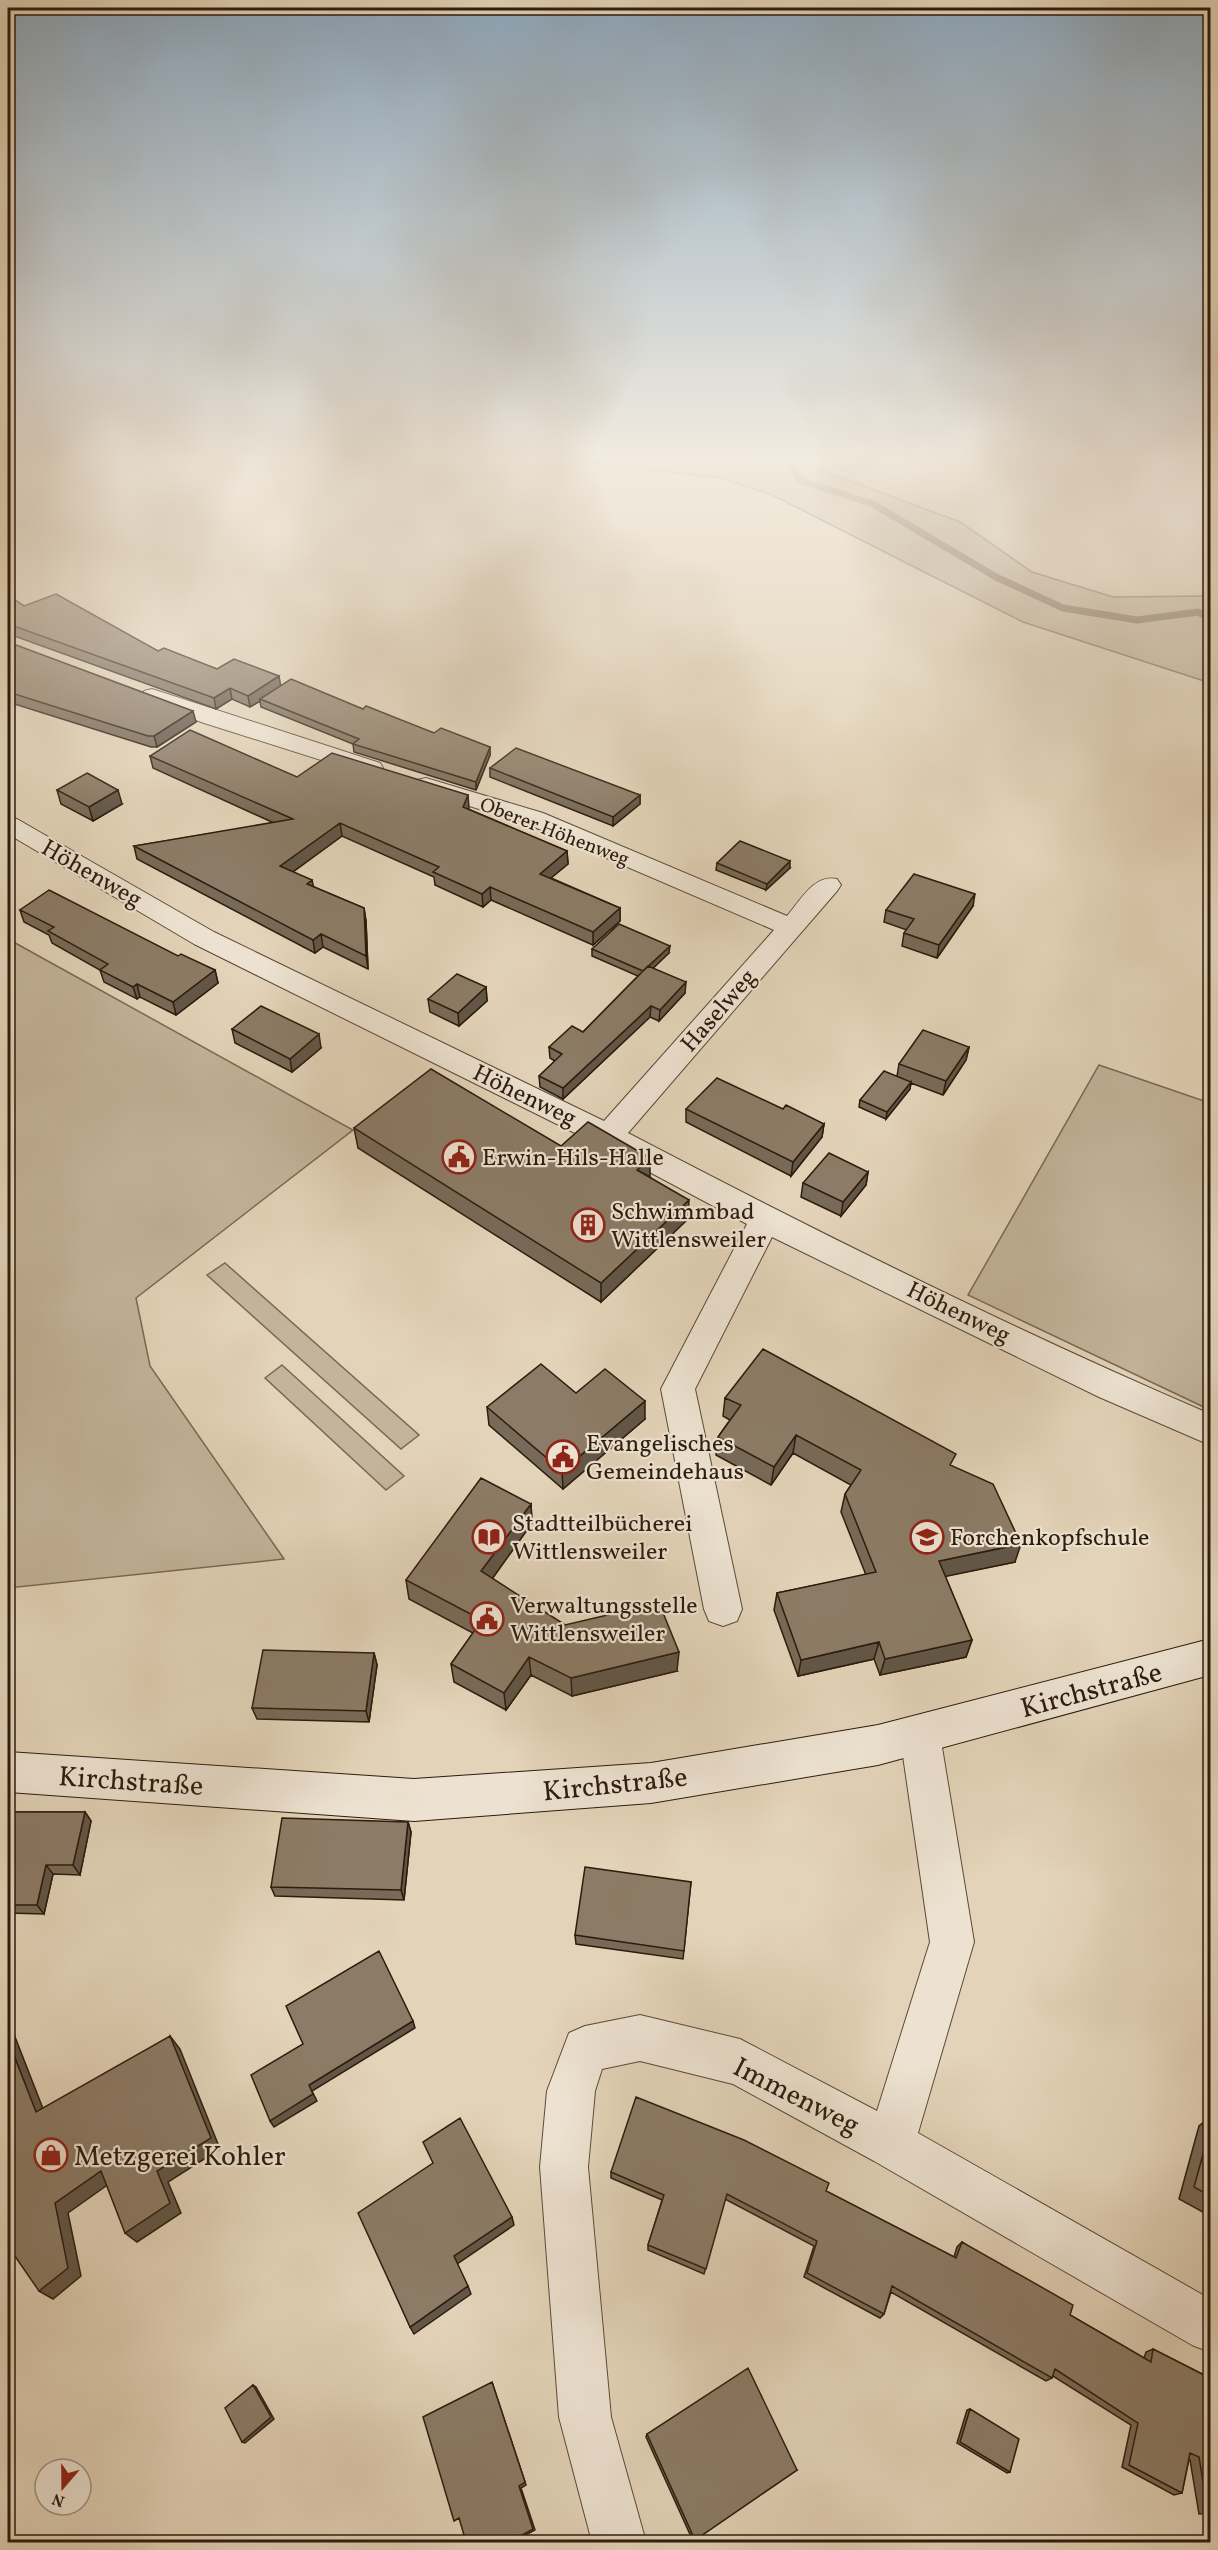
<svg xmlns="http://www.w3.org/2000/svg" width="1218" height="2550" font-family="Vollkorn,serif">
<style>
.green{fill:#c4b49b;stroke:#786854;stroke-width:1.5}
.lines{fill:none;stroke-linecap:round;stroke-linejoin:round}
.stream{stroke:#756551;stroke-width:7}
.street-casing{stroke:#5a4a38;stroke-width:2}
.secondary-casing{stroke:#2d1c0d;stroke-width:2}
.street{fill:#ede2d1;fill-rule:evenodd}
.secondary{fill:#ede2d1;fill-rule:evenodd}
.wall{fill:#786a58;stroke:#2d1c0d;stroke-width:1.5}
.shaded-wall{fill:#625647;stroke:#2d1c0d;stroke-width:1.5}
.building{fill:#8c7b66;stroke:#2d1c0d;stroke-width:1.5}
.labels{text-anchor:middle;stroke-width:4.5;stroke-linejoin:round;paint-order:stroke}
.far-street-label{font-size:20px;fill:#2d1c0d;stroke:#ede2d1}
.street-label{font-size:24px;fill:#2d1c0d;stroke:#ede2d1}
.poi-label{font-size:24px;fill:#2d1c0d;stroke:#ede2d1;text-anchor:start}
.near-street-label{font-size:28px;fill:#2d1c0d;stroke:#ede2d1}
.near-poi-label{font-size:28px;fill:#2d1c0d;stroke:#ede2d1;text-anchor:start}
</style>
<rect width="100%" height="100%" fill="#e3d3b8"/>
<filter id="stains"><feTurbulence type="fractalNoise" baseFrequency=".00333" numOctaves="4"/><feColorMatrix values="0 0 0 0 .2 0 0 0 0 .09 0 0 0 0 .02 0 0 0 .5 -.17"/></filter>
<radialGradient id="worn" r=".72"><stop offset=".6" stop-color="#630" stop-opacity="0"/><stop offset="1" stop-color="#630" stop-opacity=".3"/></radialGradient>
<path class="green" d="M583 462H800L960 522 1032 572 1113 597 1210 596V683L1023 622 772 495 720 478Z
M8 939 353 1130 136 1298 150 1366 284 1559 8 1588Z
M1099 1065 1210 1103V1410L968 1295Z
M225 1263 419 1435 401 1449 207 1275Z
M282 1365 404 1476 386 1490 265 1378Z"/>
<g class="lines">
<path class="stream" d="M791 462 799 480 873 504 996 577 1063 608 1137 620 1198 612 1210 618"/>
<g class="street-casing">
<path id="street" d="M152 689 380 763 383 768 380 773 371 775 362 773 204 723 144 701 141 696 144 691Z
M426 778 543 813 787 916C801 900 814 874 837 879L841 885 837 891 628 1133C819 1233 1012 1329 1210 1414V1445L1099 1397 772 1237 695 1389 742 1609 737 1621 723 1626 709 1621 704 1609 661 1389 747 1224 597 1144 194 944 8 834V817L17 819 214 932 604 1121 774 930 525 823 417 790 414 785 417 780Z
M920 1716 934 1721 940 1735 974 1942 918 2133 1210 2299V2352L1192 2345 874 2161 733 2084 640 2061 602 2069 595 2091 588 2167 611 2417 646 2542H592L559 2417 540 2167 547 2091 569 2033 585 2026 640 2015 740 2039 877 2111 930 1942 900 1735 906 1721Z"/>
</g>
<g class="secondary-casing">
<path id="secondary" d="M1210 1639V1675L878 1765 651 1803 414 1821 8 1792V1752L414 1779 651 1763 878 1725Z"/>
</g>
<use href="#street" class="street"/>
<use href="#secondary" class="secondary"/>
</g>
<path class="wall" d="M8 595 24 606 158 651 217 669 279 676 280 686 363 709 434 733 490 747V755L476 790 354 752 353 744 261 707 260 701 250 707 232 699 216 709 9 634 8 635Z
M8 642 196 722 157 747H151L8 702Z
M150 756 297 777 468 795V809L567 851 568 864 551 878 620 908V921L593 945 491 900 483 907 435 885 434 877 342 836 293 872 314 887 364 908 366 921 368 969 323 947 315 953 137 859 134 846 274 823 153 768Z
M490 768 640 795V804L613 826 490 777Z
M57 790 122 804 93 821 61 804Z
M717 863 790 868 766 890 716 870Z
M973 906 937 958 902 946 904 933 907 930 884 922 886 910Z
M20 910 178 956 215 970 218 983 176 1015 140 997 137 999 104 982 100 970 52 943 49 935 24 922Z
M592 949 669 953 653 968 685 993 659 1021 650 1017 563 1099 540 1087 539 1076 555 1061 550 1058 549 1047 583 1032 638 976 592 956Z
M486 987 487 1001 459 1026 430 1012 428 999Z
M232 1029 321 1048 292 1072 235 1043Z
M969 1047 966 1060 943 1095 911 1083 910 1089 886 1119 859 1107 860 1100 897 1076 899 1064Z
M686 1109H783L824 1124 822 1137 791 1176 686 1122Z
M354 1128 561 1146 650 1177 688 1219 601 1302 358 1148Z
M868 1172 866 1185 841 1216 801 1197 803 1183Z
M576 1393 645 1419 563 1489 489 1425 487 1407Z
M725 1398 952 1466 1015 1562 945 1576 972 1640 966 1657 880 1675 874 1659 798 1676 774 1610 777 1593 866 1575 841 1512 845 1494 851 1485 793 1453 771 1485 716 1455 718 1437 730 1420 723 1416Z
M531 1504 532 1523 492 1579 565 1625 677 1671 572 1696 531 1675 506 1710 454 1682 451 1664 473 1633 409 1599 406 1580Z
M374 1653 377 1665 369 1722 257 1719 252 1708Z
M8 1812H85L91 1821 80 1875 53 1874 44 1914 8 1913Z
M408 1822 411 1832 404 1900 275 1896 271 1887Z
M691 1882 683 1959 576 1944 575 1935Z
M1210 2117V2216L1179 2199 1199 2126Z
M611 2172 826 2191 954 2257 957 2247 962 2242 1070 2315 1144 2358 1146 2352 1153 2349 1210 2378V2513L1199 2514 1190 2460 1189 2459 1182 2493 1174 2495 1122 2467 1131 2425 1053 2376 1052 2378 1046 2381 891 2292 884 2314 880 2318 804 2277 814 2246 725 2199 704 2274 648 2250V2245L662 2200 611 2178Z
M970 2409 1010 2472 1007 2473 957 2443 967 2410Z
M647 2434 797 2470 693 2541 646 2437Z"/>
<path class="shaded-wall" d="M279 676 281 688 260 699V701L250 707 248 696Z
M230 688 232 699 216 709 214 698Z
M193 711 196 722 157 747 154 736Z
M490 747V755L476 790V782Z
M118 790 122 804 93 821 89 807Z
M468 795 469 808 464 819 463 807Z
M640 795V804L613 826V817Z
M340 823 342 836 283 879 280 866Z
M567 851 568 864 540 887V874Z
M790 861V868L766 890 767 884Z
M312 880 315 893 307 884Z
M490 887 491 900 483 907 482 894Z
M975 894 973 906 937 958 939 945Z
M364 908 366 921 368 969 366 956Z
M620 908V921L593 945V932Z
M321 934 323 947 315 953 313 940Z
M670 946 669 953 643 978V971Z
M215 970 218 983 176 1015 173 1002Z
M686 982 685 993 659 1021 660 1010Z
M137 984 140 997 137 999 133 987Z
M486 987 487 1001 459 1026 458 1013Z
M651 1006 650 1017 563 1099V1088Z
M319 1034 321 1048 292 1072 290 1059Z
M969 1047 966 1060 943 1095 946 1081Z
M911 1082 910 1089 886 1119 887 1112Z
M824 1124 822 1137 791 1176 793 1162Z
M650 1158V1177L637 1170Z
M868 1172 866 1185 841 1216 843 1202Z
M689 1200 688 1219 601 1302V1283Z
M645 1401V1419L563 1489 562 1471Z
M796 1435 793 1453 771 1485 774 1467Z
M531 1504 532 1523 484 1590 481 1571Z
M1021 1544 1015 1562 933 1579 939 1561Z
M972 1640 966 1657 880 1675 885 1659Z
M879 1642 874 1659 798 1676 801 1660Z
M679 1652 677 1671 572 1696 571 1678Z
M374 1653 377 1665 369 1722 366 1711Z
M529 1657 531 1675 506 1710 504 1693Z
M85 1812 91 1821 80 1875 73 1865Z
M408 1822 411 1832 404 1900 401 1890Z
M46 1865 53 1874 44 1914 37 1905Z
M8 2019 49 2124 36 2112 8 2040Z
M413 2021 415 2028 312 2091 317 2101 274 2127 270 2121 309 2085Z
M170 2036 180 2049 220 2149 168 2182 181 2213 137 2242 125 2233 157 2171Z
M101 2171 113 2181 68 2213 81 2276 53 2299 39 2291 55 2203Z
M512 2217 514 2225 457 2264 454 2256Z
M468 2286 471 2294 414 2334 410 2327Z
M492 2382 526 2485 521 2488 535 2530 524 2536 526 2542H525L522 2535 519 2486Z
M253 2385 256 2387 274 2419 245 2443 242 2442Z"/>
<path class="building" d="M56 594 158 651 164 648 217 669 234 659 279 676 248 696 230 688 214 698 8 624V595L24 606Z
M8 642 193 711 154 736H148L8 692Z
M291 679 363 709 366 706 434 733 441 728 490 747 476 782 353 744 359 739 260 699Z
M190 730 297 777 332 753 468 795 463 807 567 851 540 874 620 908 593 932 490 887 482 894 433 872 439 867 340 823 280 866 312 880 307 884 364 908 366 956 321 934 313 940 134 846 293 819 150 756Z
M516 748 640 795 613 817 490 768Z
M87 773 118 790 89 807 57 790Z
M740 841 790 861 767 884 717 863Z
M914 874 975 894 939 945 904 933 914 919 886 910Z
M49 890 178 956 181 954 215 970 173 1002 137 984 133 987 100 970 108 964 48 931 54 927 20 910Z
M619 924 670 946 643 971 592 949Z
M648 966 686 982 660 1010 651 1006 563 1088 539 1076 562 1054 549 1047 572 1026 583 1032Z
M457 974 486 987 458 1013 428 999Z
M261 1006 319 1034 290 1059 232 1029Z
M923 1030 969 1047 946 1081 899 1064Z
M431 1069 561 1146 588 1122 595 1126 650 1158 637 1170 689 1200 601 1283 354 1128Z
M884 1071 911 1082 887 1112 860 1100Z
M717 1078 783 1109 786 1105 824 1124 793 1162 686 1109Z
M829 1153 868 1172 843 1202 803 1183Z
M763 1349 956 1454 950 1465 993 1484 1021 1544 939 1561 972 1640 885 1659 879 1642 801 1660 777 1593 876 1572 845 1494 861 1470 796 1435 774 1467 718 1437 741 1405 725 1398Z
M541 1364 576 1393 605 1369 645 1401 562 1471 487 1407Z
M481 1478 531 1504 481 1571 565 1625 659 1603 679 1652 571 1678 529 1657 504 1693 451 1664 482 1620 406 1580Z
M263 1650 374 1653 366 1711 252 1708Z
M8 1812H85L73 1865H46L37 1905H8Z
M282 1818 408 1822 401 1890 271 1887Z
M585 1867 691 1882 684 1951 575 1935Z
M379 1951 413 2021 309 2085 313 2094 270 2121 251 2075 303 2044 286 2006Z
M170 2036 211 2138 157 2171 170 2203 125 2233 101 2171 55 2203 68 2268 39 2291 8 2246V2040L36 2112Z
M636 2097 744 2140 829 2183 826 2191 956 2258 962 2242 1073 2305 1070 2315 1151 2362 1153 2349 1210 2378V2513H1208L1199 2457 1190 2453 1182 2493 1129 2465 1138 2423 1055 2369 1052 2378 892 2286 884 2314 807 2273 817 2241 727 2194 706 2269 648 2245 664 2195 611 2172Z
M460 2118 512 2217 454 2256 468 2286 410 2327 358 2213 433 2163 423 2142Z
M1210 2129V2196L1194 2187Z
M748 2368 797 2470 695 2540 647 2434Z
M492 2382 525 2482 519 2486 533 2529 522 2535 525 2542H466L459 2518 454 2521 423 2417Z
M253 2385 271 2417 242 2442 225 2408Z
M970 2409 1019 2439 1010 2472 960 2442Z"/>
<linearGradient id="sky" x2="0" y2="1"><stop stop-color="#8da8be"/><stop offset="0.56" stop-color="#f2ebdf"/><stop offset="1" stop-color="#f2ebdf" stop-opacity="0"/></linearGradient>
<rect width="1218" height="819" fill="url(#sky)"/>
<defs>
<g id="civic-ring" transform="scale(1.725)"><circle r="9.5" fill="#ede2d1" stroke="#8f2418" stroke-width="1.5"/><path d="M-.6-6.5H3V-4.5H.6V-3L4-1V1h2V6H-6V1h2V-1L-.6-3ZM-1.2 2.5V6h2.4V2.5Z" fill="#8f2418"/></g>
<g id="building-ring" transform="scale(1.725)"><circle r="9.5" fill="#ede2d1" stroke="#8f2418" stroke-width="1.5"/><path d="M-4-6H4V6H1V3H-1V6H-4ZM-2.5-4.3h1.7v1.8h-1.7ZM.8-4.3h1.7v1.8H.8ZM-2.5-1h1.7V.8h-1.7ZM.8-1h1.7V.8H.8Z" fill="#8f2418"/></g>
<g id="library-ring" transform="scale(1.725)"><circle r="9.5" fill="#ede2d1" stroke="#8f2418" stroke-width="1.5"/><path d="M-6-4Q-3-5.5-.7-3.5V5Q-3 3-6 4ZM6-4Q3-5.5 .7-3.5V5Q3 3 6 4Z" fill="#8f2418"/></g>
<g id="school-ring" transform="scale(1.725)"><circle r="9.5" fill="#ede2d1" stroke="#8f2418" stroke-width="1.5"/><path d="M0-5L7-2L0 1L-7-2ZM-4 1L0 2.5L4 1V4Q0 6-4 4Z" fill="#8f2418"/></g>
<g id="shop-ring" transform="scale(1.725)"><circle r="9.5" fill="#ede2d1" stroke="#8f2418" stroke-width="1.5"/><path d="M-5-2.5h2.3a2.7 3.5 0 0 1 5.4 0H5L5.5 6h-11ZM-1.5-2.5h3a1.5 2.3 0 0 0-3 0Z" fill="#8f2418"/></g>
</defs>
<g fill-rule="evenodd">
<use href="#civic-ring" x="459" y="1157"/>
<use href="#building-ring" x="588" y="1225"/>
<use href="#civic-ring" x="563" y="1457"/>
<use href="#library-ring" x="489" y="1537"/>
<use href="#school-ring" x="927" y="1537"/>
<use href="#civic-ring" x="487" y="1619"/>
<use href="#shop-ring" x="51" y="2155"/>
</g>
<g class="labels">
<g class="far-street-label">
<text transform="translate(555 831) rotate(21)" y="7">Oberer Höhenweg</text>
</g>
<g class="street-label">
<text transform="translate(92 873) rotate(30)" y="8">Höhenweg</text>
<text transform="translate(718 1010) rotate(-49)" y="8">Haselweg</text>
<text transform="translate(525 1095) rotate(26)" y="8">Höhenweg</text>
<text transform="translate(959 1312) rotate(26)" y="8">Höhenweg</text>
</g>
<g class="poi-label">
<text x="482" y="1165">Erwin-Hils-Halle</text>
<text x="611" y="1219">Schwimmbad<tspan x="611" dy="28">Wittlensweiler</tspan></text>
<text x="586" y="1451">Evangelisches<tspan x="586" dy="28">Gemeindehaus</tspan></text>
<text x="512" y="1531">Stadtteilbücherei<tspan x="512" dy="28">Wittlensweiler</tspan></text>
<text x="950" y="1545">Forchenkopfschule</text>
<text x="510" y="1613">Verwaltungsstelle<tspan x="510" dy="28">Wittlensweiler</tspan></text>
</g>
<g class="near-street-label">
<text transform="translate(1091 1689) rotate(-15)" y="10">Kirchstraße</text>
<text transform="translate(131 1780) rotate(4)" y="10">Kirchstraße</text>
<text transform="translate(615 1783) rotate(-6)" y="10">Kirchstraße</text>
<text transform="translate(797 2095) rotate(27)" y="10">Immenweg</text>
</g>
<g class="near-poi-label">
<text x="74" y="2165">Metzgerei Kohler</text>
</g>
</g>
<rect width="1218" height="2550" fill="none" stroke="#e3d3b8" stroke-width="30"/>
<rect x="9" y="9" width="1200" height="2532" fill="none" stroke="#2d1c0d" stroke-width="3"/>
<rect x="15" y="15" width="1188" height="2520" fill="none" stroke="#2d1c0d" stroke-width="1.5"/>
<g transform="translate(63 2487) rotate(200)"><circle r="28" fill="#ede2d1" stroke="#a09383" stroke-width="1.5"/>
<path d="M0-4.5L10 22L0 15L-10 22Z" fill="#8f2418"/>
<text y="-9" font-size="16" font-weight="bold" text-anchor="middle" fill="#2d1c0d">N</text>
</g>
<rect width="100%" height="100%" filter="url(#stains)"/>
<rect width="100%" height="100%" fill="url(#worn)"/>
</svg>
